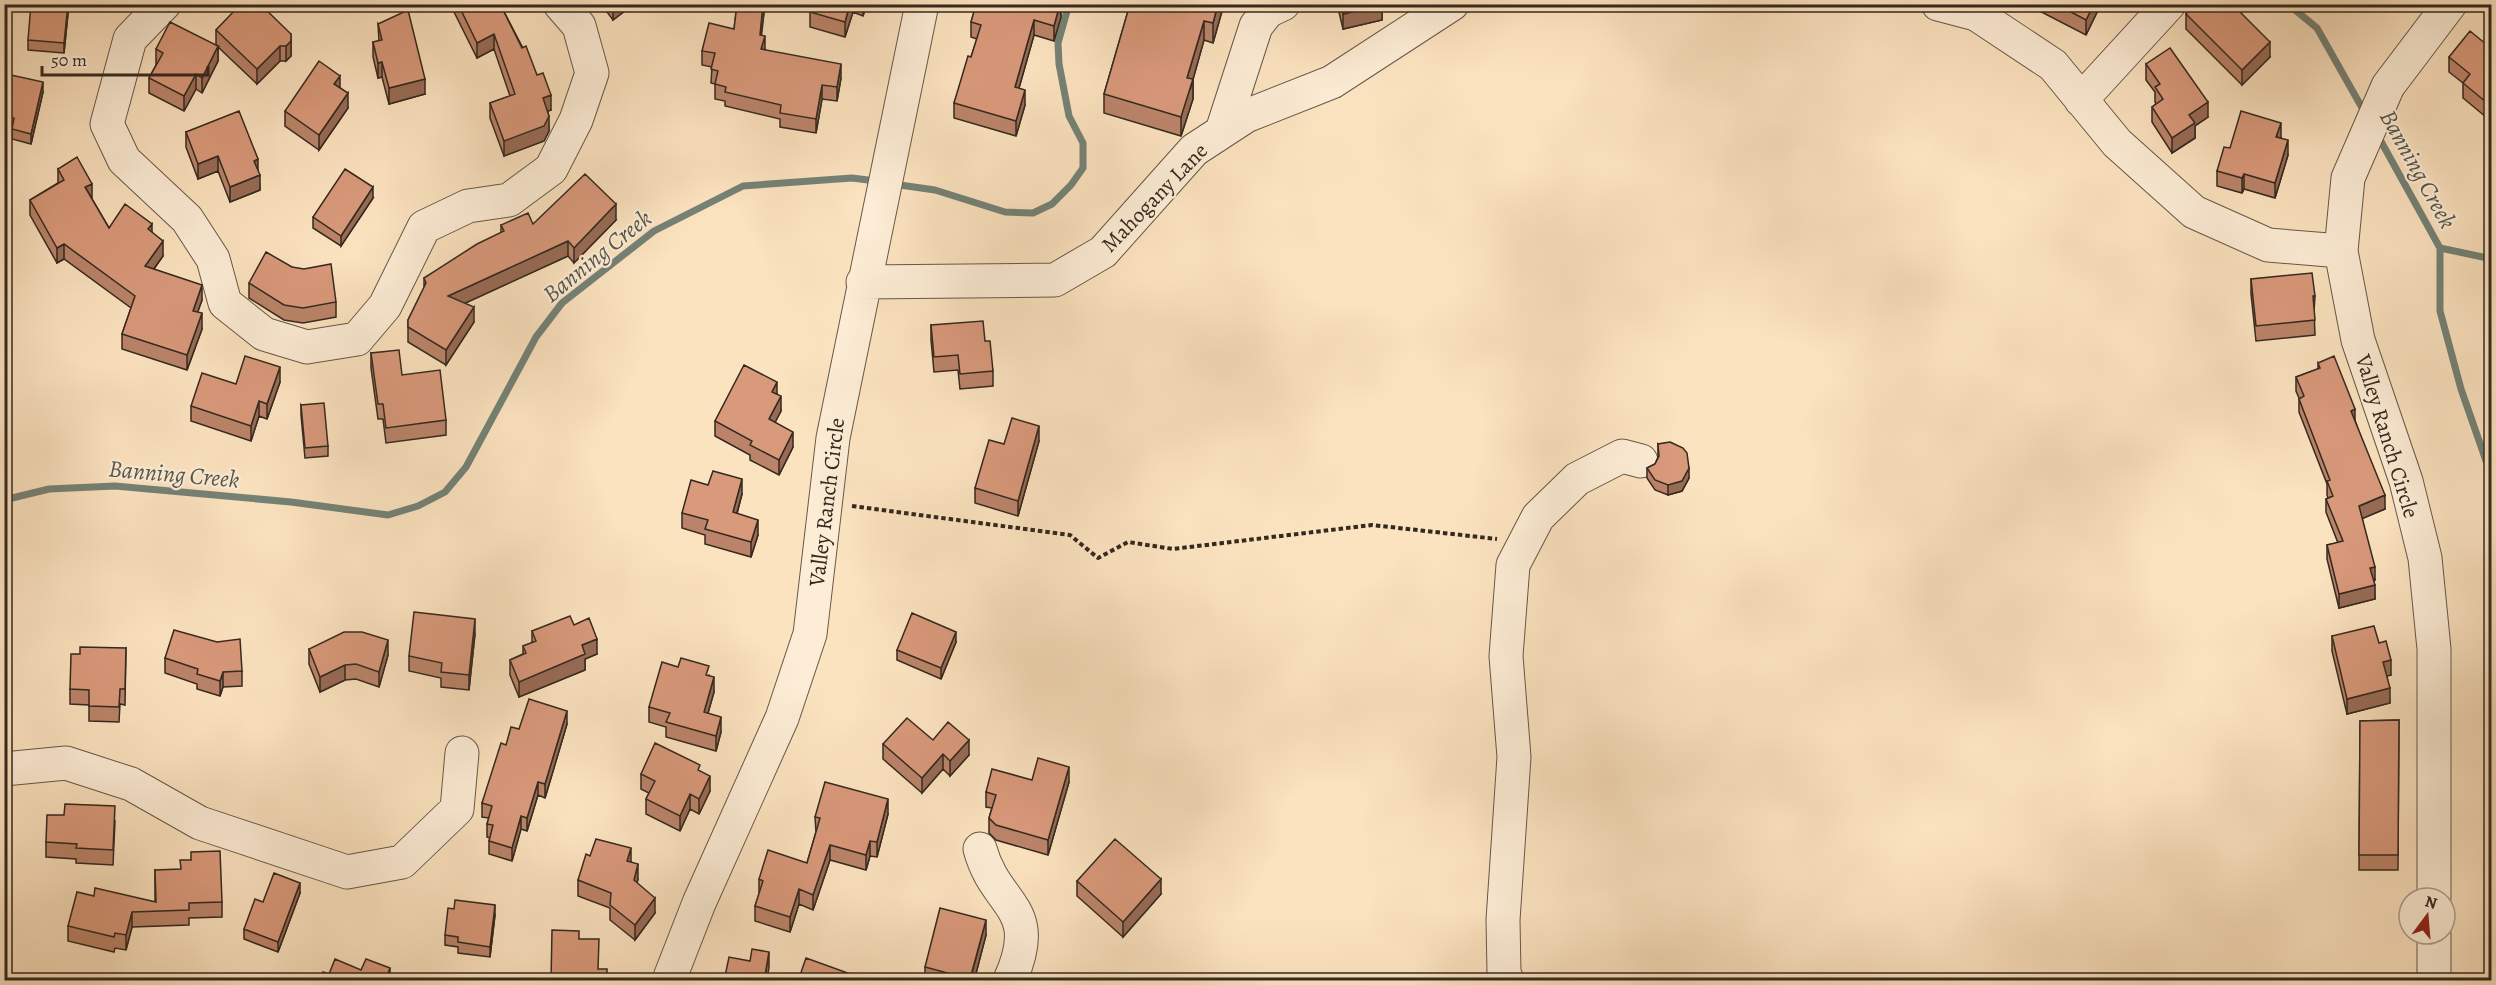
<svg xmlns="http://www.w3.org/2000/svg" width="2496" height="985" font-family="Alegreya,serif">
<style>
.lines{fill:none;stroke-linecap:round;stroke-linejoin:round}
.stream{stroke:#748276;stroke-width:7}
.minor-casing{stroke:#665847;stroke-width:35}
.path{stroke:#34291f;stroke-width:4;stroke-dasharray:4.5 3;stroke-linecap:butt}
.minor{stroke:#fdedd6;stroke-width:33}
.wall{fill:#bb846a;stroke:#34291f;stroke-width:1.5}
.shaded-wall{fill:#986b56;stroke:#34291f;stroke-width:1.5}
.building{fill:#d9997b;stroke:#34291f;stroke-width:1.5}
.labels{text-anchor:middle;stroke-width:4.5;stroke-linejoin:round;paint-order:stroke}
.street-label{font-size:22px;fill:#34291f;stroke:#fdedd6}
.water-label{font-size:24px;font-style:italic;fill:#54564a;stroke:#fdedd6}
</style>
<rect width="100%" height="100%" fill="#fce3c0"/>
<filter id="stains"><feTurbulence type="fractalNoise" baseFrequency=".00333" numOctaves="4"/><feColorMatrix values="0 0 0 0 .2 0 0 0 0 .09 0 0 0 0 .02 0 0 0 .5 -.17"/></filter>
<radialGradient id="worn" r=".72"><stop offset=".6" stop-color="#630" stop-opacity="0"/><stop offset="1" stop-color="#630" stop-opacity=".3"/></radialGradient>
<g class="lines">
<path class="stream" d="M2288 4 2317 28 2365 113
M2378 136 2440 248V311L2461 389 2492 478
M893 184 935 190 1005 212 1033 213 1052 204 1071 185 1083 168V143L1069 116 1059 64 1058 43 1069 4
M2440 248 2492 259
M4 500 49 489 115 486 291 502 388 515 418 506 445 492 466 467 536 337 562 303 654 231 743 186 852 178 876 181"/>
<g class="minor-casing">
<path id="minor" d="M164 4 130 39 107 124 124 160 187 219 213 259 225 303 264 334 307 347 357 339 385 306 424 227 468 206 509 200 551 169 576 120 592 73 579 26 560 4
M1938 4 1976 14 2053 65 2117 143 2194 212 2268 245 2341 251
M2081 100 2169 4
M1222 131 1256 26 1268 11 1283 4
M863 282 1055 280 1103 252 1194 150 1246 116 1332 82 1452 4
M4 769 66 763 131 784 200 823 347 872 402 862 457 809 462 753
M980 849C996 908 1043 906 1010 980
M2434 898V649L2425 558 2406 481 2358 340 2341 251 2348 178 2388 86 2450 4
M2434 934V980
M669 980 699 903 782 718 810 634 833 438 922 4
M1507 980 1504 973 1503 920 1514 757 1506 656 1513 565 1538 517 1577 479 1622 456 1641 461"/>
</g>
<path class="path" d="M852 506 1070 535 1098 558 1128 542 1173 549 1372 525 1497 539"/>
<use href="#minor" class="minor"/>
</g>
<path class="wall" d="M69 4 64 53 28 50V40Z
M450 4H500L537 75 551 110 548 111 549 131 544 141 504 156 490 118V103L510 96 494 49 477 58Z
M601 4H634L613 20Z
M737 4H765L761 35 765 50 841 78 837 101 822 99 816 133 780 127V119L725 106V101L715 99V84L711 83 712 67 702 65V51L734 29Z
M812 4H867L863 16 853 12 845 37 810 27V12Z
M966 4H1061V17L1054 41 1034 35 1019 88 1025 105 1016 136 954 118V103L971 57 977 39 971 37V22L975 10 966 8Z
M1130 4H1224L1213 43 1204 40 1193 79V99L1181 136 1104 113V94Z
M1337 4H1391L1382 7V20L1343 29Z
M2030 4H2101L2086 35 2030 6Z
M234 6 291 34V56L286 61H280L257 84 218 47V61L202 93 196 89 184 111 149 93V78L156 65V49L218 46 216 45V30L234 12Z
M2186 14 2270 57 2242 85 2186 29Z
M378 24 425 94 389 104 382 77 378 78 373 57V42L379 41Z
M2492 49V122L2463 98V83L2449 72V57Z
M2146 64 2208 117 2195 126V138L2172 153 2152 122V107L2156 104 2155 102V92L2146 80Z
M340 88 348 108 319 150 285 126V111Z
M43 92 31 144 12 139V128L8 127V117L9 111 5 110V100Z
M186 132 258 170 260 190 230 202 218 171 198 179 186 147Z
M2281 138 2288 155 2275 198 2244 189 2242 193 2217 186V171L2230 148Z
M58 169 92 199 109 228 152 232 163 256 154 269 202 300 197 312 202 329 187 370 122 349V334L131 308 64 259 57 263 30 215V200L58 183Z
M373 198 341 246 313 228V217Z
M616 220 574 263 568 256 465 303 474 322 446 365 408 342V320L424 288V278L501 233V225L533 224Z
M292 267 336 302V317L303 323 284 320 249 298V283Z
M2251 279 2315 296 2314 311 2315 335 2256 341 2251 294Z
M931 325 985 341 993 371V386L960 389 958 370 934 372 931 340Z
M371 353 402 375 446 420V435L386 443 383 419H378L371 368Z
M2318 363 2355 420 2385 509 2362 518 2375 580 2374 581 2375 599 2339 608 2327 559V545L2338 543 2326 512V499L2328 498 2327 495V484L2299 412V398L2296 391V377L2318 369Z
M280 382 267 419 259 416 251 441 191 421V406L236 384Z
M777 394 781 411 775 422 793 447 779 475 750 460V455L715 436V421Z
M301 405 328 446V456L305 458 301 415Z
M1039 441 1018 516 975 503V488L1004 444Z
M1658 444 1689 478 1682 491 1668 495 1655 490 1647 478V468L1655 464 1658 457Z
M742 494 737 514 758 535 751 557 705 544V535L682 528V513Z
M574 625 597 654 585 659V670L519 697 510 675V660L523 654V646L532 643V631Z
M475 634 469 690 441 687V678L409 671V656Z
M2332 636 2379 643 2391 675 2387 676 2390 703 2347 714 2332 651Z
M956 642 941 679 897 660V650Z
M126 648 125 705 120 704 119 722 89 721V705L70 704V689Z
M309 649 388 655 379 687 356 679 345 680 320 692 309 664Z
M165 658 242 671V686L223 687 220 696 197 689V684L165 673Z
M709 675 714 692 708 713 721 732 716 751 666 737V727L649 722V707Z
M2399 720 2398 870H2359L2360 721Z
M567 724 545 798 538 795 527 831 521 829 512 861 489 854V841L490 838 487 837V824L489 818 482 817V803L506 745 519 729Z
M933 740 969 755 950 776 943 769 922 793 883 759V744Z
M700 771 710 791 699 814 690 809 680 831 646 814V799L649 793 641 789V774Z
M1032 780 1069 782 1048 855 996 840 989 833V818L992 808 986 807V792Z
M4 804 9 845V860L4 861Z
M888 814 877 857 870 856 866 870 830 860 813 910 799 904 790 932 755 921V906L759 894V879L807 863 816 832 815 817Z
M64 815 115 821 113 865 76 863V859L46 857V842Z
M590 856 631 862 638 879 637 883 655 913 635 940 610 920V908L578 896V880Z
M155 870 222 902V917L189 918V925L132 927 126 950 115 948 114 952 68 941V926L94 896 155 902Z
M1077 881 1161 894 1123 937 1077 896Z
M300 893 278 952 244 939V929L263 902Z
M495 915 490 957 458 953V947L445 945V935Z
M986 935 974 981H925V967Z"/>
<path class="shaded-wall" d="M68 4H69L64 53V43Z
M620 4H634L613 20V10Z
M763 4H765L760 49V35Z
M850 4H853V12L845 37V22Z
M863 4H867L863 16Z
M1060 4 1061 17 1054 41V26Z
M1218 4H1224L1213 43V23Z
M1379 4H1391L1382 7V20L1343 29V14Z
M2094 4H2101L2086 35V20Z
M1034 20V35L1015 102V87Z
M1204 21V40L1190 90 1193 79V99L1181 136V117L1187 78Z
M494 34V49L477 58V43Z
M765 36V50L761 49Z
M291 41V56L286 61V46Z
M2270 42V57L2242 85V70Z
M218 46V61L202 93V78Z
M280 46V61L257 84V69Z
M382 62V77L378 78V63Z
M841 64V78L837 101V87Z
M196 74V89L184 111V96Z
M340 76V91L334 84Z
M425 79V94L389 104V88Z
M43 82V92L31 144V134Z
M822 85V99L816 133V119Z
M1025 90V105L1016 136V121Z
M348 93V108L319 150V135Z
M551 95V110L543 113V98Z
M2208 102V117L2195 126V138L2172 153V138L2189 115Z
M549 116V131L544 141 504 156V141Z
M2281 123V138L2276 137Z
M2288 140V155L2275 198V183Z
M218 156V171L198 179V164Z
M258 159V175L254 161Z
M2244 174V189L2242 193V178Z
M260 175V190L230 202V187Z
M92 184V199L85 187Z
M373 187V198L341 246V236Z
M616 204V220L574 263V248Z
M152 224V239L148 229Z
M163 241V256L145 281V266Z
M568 241V256L448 311V296Z
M64 244V259L57 263V248Z
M202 285V300L193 326V311Z
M474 307V322L446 365V350Z
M202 313V329L187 370V355Z
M280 367V382L267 419V404Z
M777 382V397L772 392Z
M781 396V411L769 434V419Z
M259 401V416L251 441V426Z
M2355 409V423L2351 411Z
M1039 426V441L1018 516V501Z
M793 432V447L779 475V460Z
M1689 468V478L1682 491 1668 495V485Z
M742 479V494L733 527V512Z
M2385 495V509L2359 520V506Z
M758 520V535L751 557V542Z
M2375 567V580L2370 582V568Z
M2375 585V599L2339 608V594Z
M475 619V634L469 690V675Z
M956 632V642L941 679V668Z
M597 639V654L585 659V670L519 697V682L582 645Z
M388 640V655L379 687V672Z
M2391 660V675L2383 677V662Z
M345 665V680L320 692V677Z
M223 672V687L220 696V681Z
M714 677V692L704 727V712Z
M2390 688V703L2347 714V699Z
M567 711V724L545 798V784Z
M721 717V732L716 751V736Z
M969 740V755L950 776V761Z
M943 754V769L922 793V778Z
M1069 767V782L1048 855V840Z
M710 776V791L699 814V799Z
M538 782V795L527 831V818Z
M690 794V809L680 831V816Z
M888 799V814L877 857V842Z
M521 816V829L512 861V848Z
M870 841V856L866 870V855Z
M830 845V860L813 910V895Z
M631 848V863L627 861Z
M638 864V879L634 895V880Z
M1161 879V894L1123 937V922Z
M300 883V893L278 952V942Z
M799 889V904L790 932V917Z
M655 898V913L635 940V925Z
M495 905V915L490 957V947Z
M132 912V927L126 950V935Z
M986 920V935L974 981H970Z
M769 952V967L767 981H764Z
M390 968V981H385Z"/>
<path class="building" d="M31 4H68L64 43 28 40Z
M235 4H260L291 34V41L286 46H280L257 69 216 30 236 9 234 6Z
M458 4H500L522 48 526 46 537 75 543 73 551 95 543 98 549 116 544 126 504 141 490 103 515 94 494 34 477 43Z
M608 4H620L613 10Z
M737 4H763L760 35 765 36 761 49 841 64 837 87 822 85 816 119 780 113 781 105 725 92 726 87 715 84 718 71 711 69 715 53 702 51 709 23 734 29Z
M812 4H850L845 22 810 12Z
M976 4H1060L1054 26 1034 20 1015 87 1025 90 1016 121 954 103 968 56 971 57 981 25 971 22Z
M1130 4H1218L1213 23 1204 21 1187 78 1193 79 1181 117 1104 94Z
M1340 4H1382V5L1343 14Z
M2056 4H2094L2086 20Z
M2195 4H2232L2270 42 2242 70 2186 14Z
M408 10 425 79 389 88 382 62 378 63 373 42 382 40 378 24Z
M170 22 218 46 202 78 196 74 184 96 149 78 163 53 156 49Z
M2470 31 2492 49V107L2463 83 2470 74 2449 57Z
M2170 48 2208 102 2189 115 2195 123 2172 138 2152 107 2163 99 2155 87 2160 84 2146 64Z
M319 61 340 76 334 84 348 93 319 135 285 111Z
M11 75 43 82 31 134 12 129 14 118 8 117 11 102 5 100Z
M239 111 258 159 254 161 260 175 230 187 218 156 198 164 186 132Z
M2241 111 2281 123 2276 137 2288 140 2275 183 2244 174 2242 178 2217 171 2224 147 2230 148Z
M77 157 92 184 85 187 109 228 125 204 152 224 148 229 163 241 145 266 202 285 193 311 202 313 187 355 122 334 135 296 64 244 57 248 30 200 64 180 58 169Z
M345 169 373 187 341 236 313 217Z
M585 174 616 204 574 248 568 241 448 296 474 307 446 350 408 327V320L426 283 424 278 477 244 504 231 501 225 528 213 533 224Z
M266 252 292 267 304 269 331 264 336 302 303 308 284 305 249 283Z
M2312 273 2315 296H2313L2315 320 2256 326 2251 279Z
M983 321 985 341H990L993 371 960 374 958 355 934 357 931 325Z
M399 350 402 375 440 370 446 420 386 428 383 404H378L371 353Z
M245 356 280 367 267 404 259 401 251 426 191 406 202 373 236 384Z
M2334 356 2355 409 2351 411 2385 495 2359 506 2375 567 2370 568 2375 585 2339 594 2327 545 2343 541 2326 499 2333 496 2327 481 2330 480 2299 399 2304 396 2296 377 2320 368 2318 363Z
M744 365 777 382 772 392 781 396 769 419 793 432 779 460 750 445 752 441 715 421Z
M324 403 328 446 305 448 301 405Z
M1012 418 1039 426 1018 501 975 488 989 440 1004 444Z
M1670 442 1683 448 1687 453 1689 468 1682 481 1668 485 1655 480 1647 468 1655 464 1659 456 1658 444Z
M713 471 742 479 733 512 758 520 751 542 705 529 708 520 682 513 691 480 708 485Z
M414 612 475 619 469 675 441 672 442 663 409 656Z
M912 613 956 632 941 668 897 650Z
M570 616 574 625 589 618 597 639 582 645 585 654 519 682 510 660 526 653 523 646 536 641 532 631Z
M2374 626 2379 643 2386 641 2391 660 2383 662 2390 688 2347 699 2332 636Z
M174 630 217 642 240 639 242 671 223 672 220 681 197 674 198 669 165 658Z
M344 632H362L388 640 379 672 356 664 345 665 320 677 309 649Z
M80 647 126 648 125 689H120L119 707 89 706V690L70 689 71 654H80Z
M681 658 709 666 706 675 714 677 704 712 721 717 716 736 666 722 670 713 649 707 662 662 678 667Z
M4 694H6L5 720H4Z
M529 699 567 711 545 784 538 782 527 818 521 816 512 848 489 841 493 825 487 824 492 806 482 803 501 743 506 745 511 727 519 729Z
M907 718 933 740 948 722 969 740 950 761 943 754 922 778 883 744Z
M2399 720 2398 855H2359L2360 721Z
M655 743 700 765 698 770 710 776 699 799 690 794 680 816 646 799 655 781 641 774Z
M1038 758 1069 767 1048 840 996 825 989 818 996 795 986 792 992 769 1032 780Z
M825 782 888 799 877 842 870 841 866 855 830 845 813 895 799 889 790 917 755 906 763 881 759 879 768 850 807 863 820 818 815 817Z
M4 804 9 845H4Z
M65 804 115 806 113 850 76 848 77 844 46 842 47 815H64Z
M596 839 631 848 627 861 638 864 634 880 655 898 635 925 610 905 611 893 578 880 586 854 590 856Z
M1115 839 1161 879 1123 922 1077 881Z
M220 851 222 902 189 903V910L132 912 126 935 115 933 114 937 68 926 77 892 94 896 95 888 156 902 155 870 181 869 180 860H191V852Z
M274 873 300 883 278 942 244 929 255 899 263 902Z
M455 900 495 905 490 947 458 942V937L445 935 448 908 454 909Z
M940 908 986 920 970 979 925 967Z
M552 930 579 931V939H599L598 969H607V981H551Z
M752 949 769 952 764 981H724L729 957 750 961Z
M806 958 856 976 855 981H798Z
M335 959 361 970 366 959 390 968 385 981H320L323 972 329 974Z
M2239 977 2250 981H2237Z"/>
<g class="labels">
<g class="street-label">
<text transform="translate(1154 197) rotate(-46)" y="8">Mahogany Lane</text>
<text transform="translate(2388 436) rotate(73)" y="8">Valley Ranch Circle</text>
<text transform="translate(826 502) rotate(-83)" y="8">Valley Ranch Circle</text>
</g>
<g class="water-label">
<text transform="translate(2418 169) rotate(61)" y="8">Banning Creek</text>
<text transform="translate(597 256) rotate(-39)" y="8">Banning Creek</text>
<text transform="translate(174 474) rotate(5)" y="8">Banning Creek</text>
</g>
</g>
<rect width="2496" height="985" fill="none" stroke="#fce3c0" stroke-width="24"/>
<rect x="6" y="6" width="2484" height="973" fill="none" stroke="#34291f" stroke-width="3"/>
<rect x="12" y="12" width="2472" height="961" fill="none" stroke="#34291f" stroke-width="1.5"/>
<g transform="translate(2427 916) rotate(16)"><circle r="28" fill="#fdedd6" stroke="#ad9f8d" stroke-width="1.5"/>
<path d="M0-4.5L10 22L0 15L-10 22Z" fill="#8f2418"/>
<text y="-9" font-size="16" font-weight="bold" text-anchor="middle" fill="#34291f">N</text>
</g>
<path d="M42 66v9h166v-9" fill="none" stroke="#34291f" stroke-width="3"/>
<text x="51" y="66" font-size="18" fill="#34291f" stroke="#fdedd6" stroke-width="4.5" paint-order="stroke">50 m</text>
<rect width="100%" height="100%" filter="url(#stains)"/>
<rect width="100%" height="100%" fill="url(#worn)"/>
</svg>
